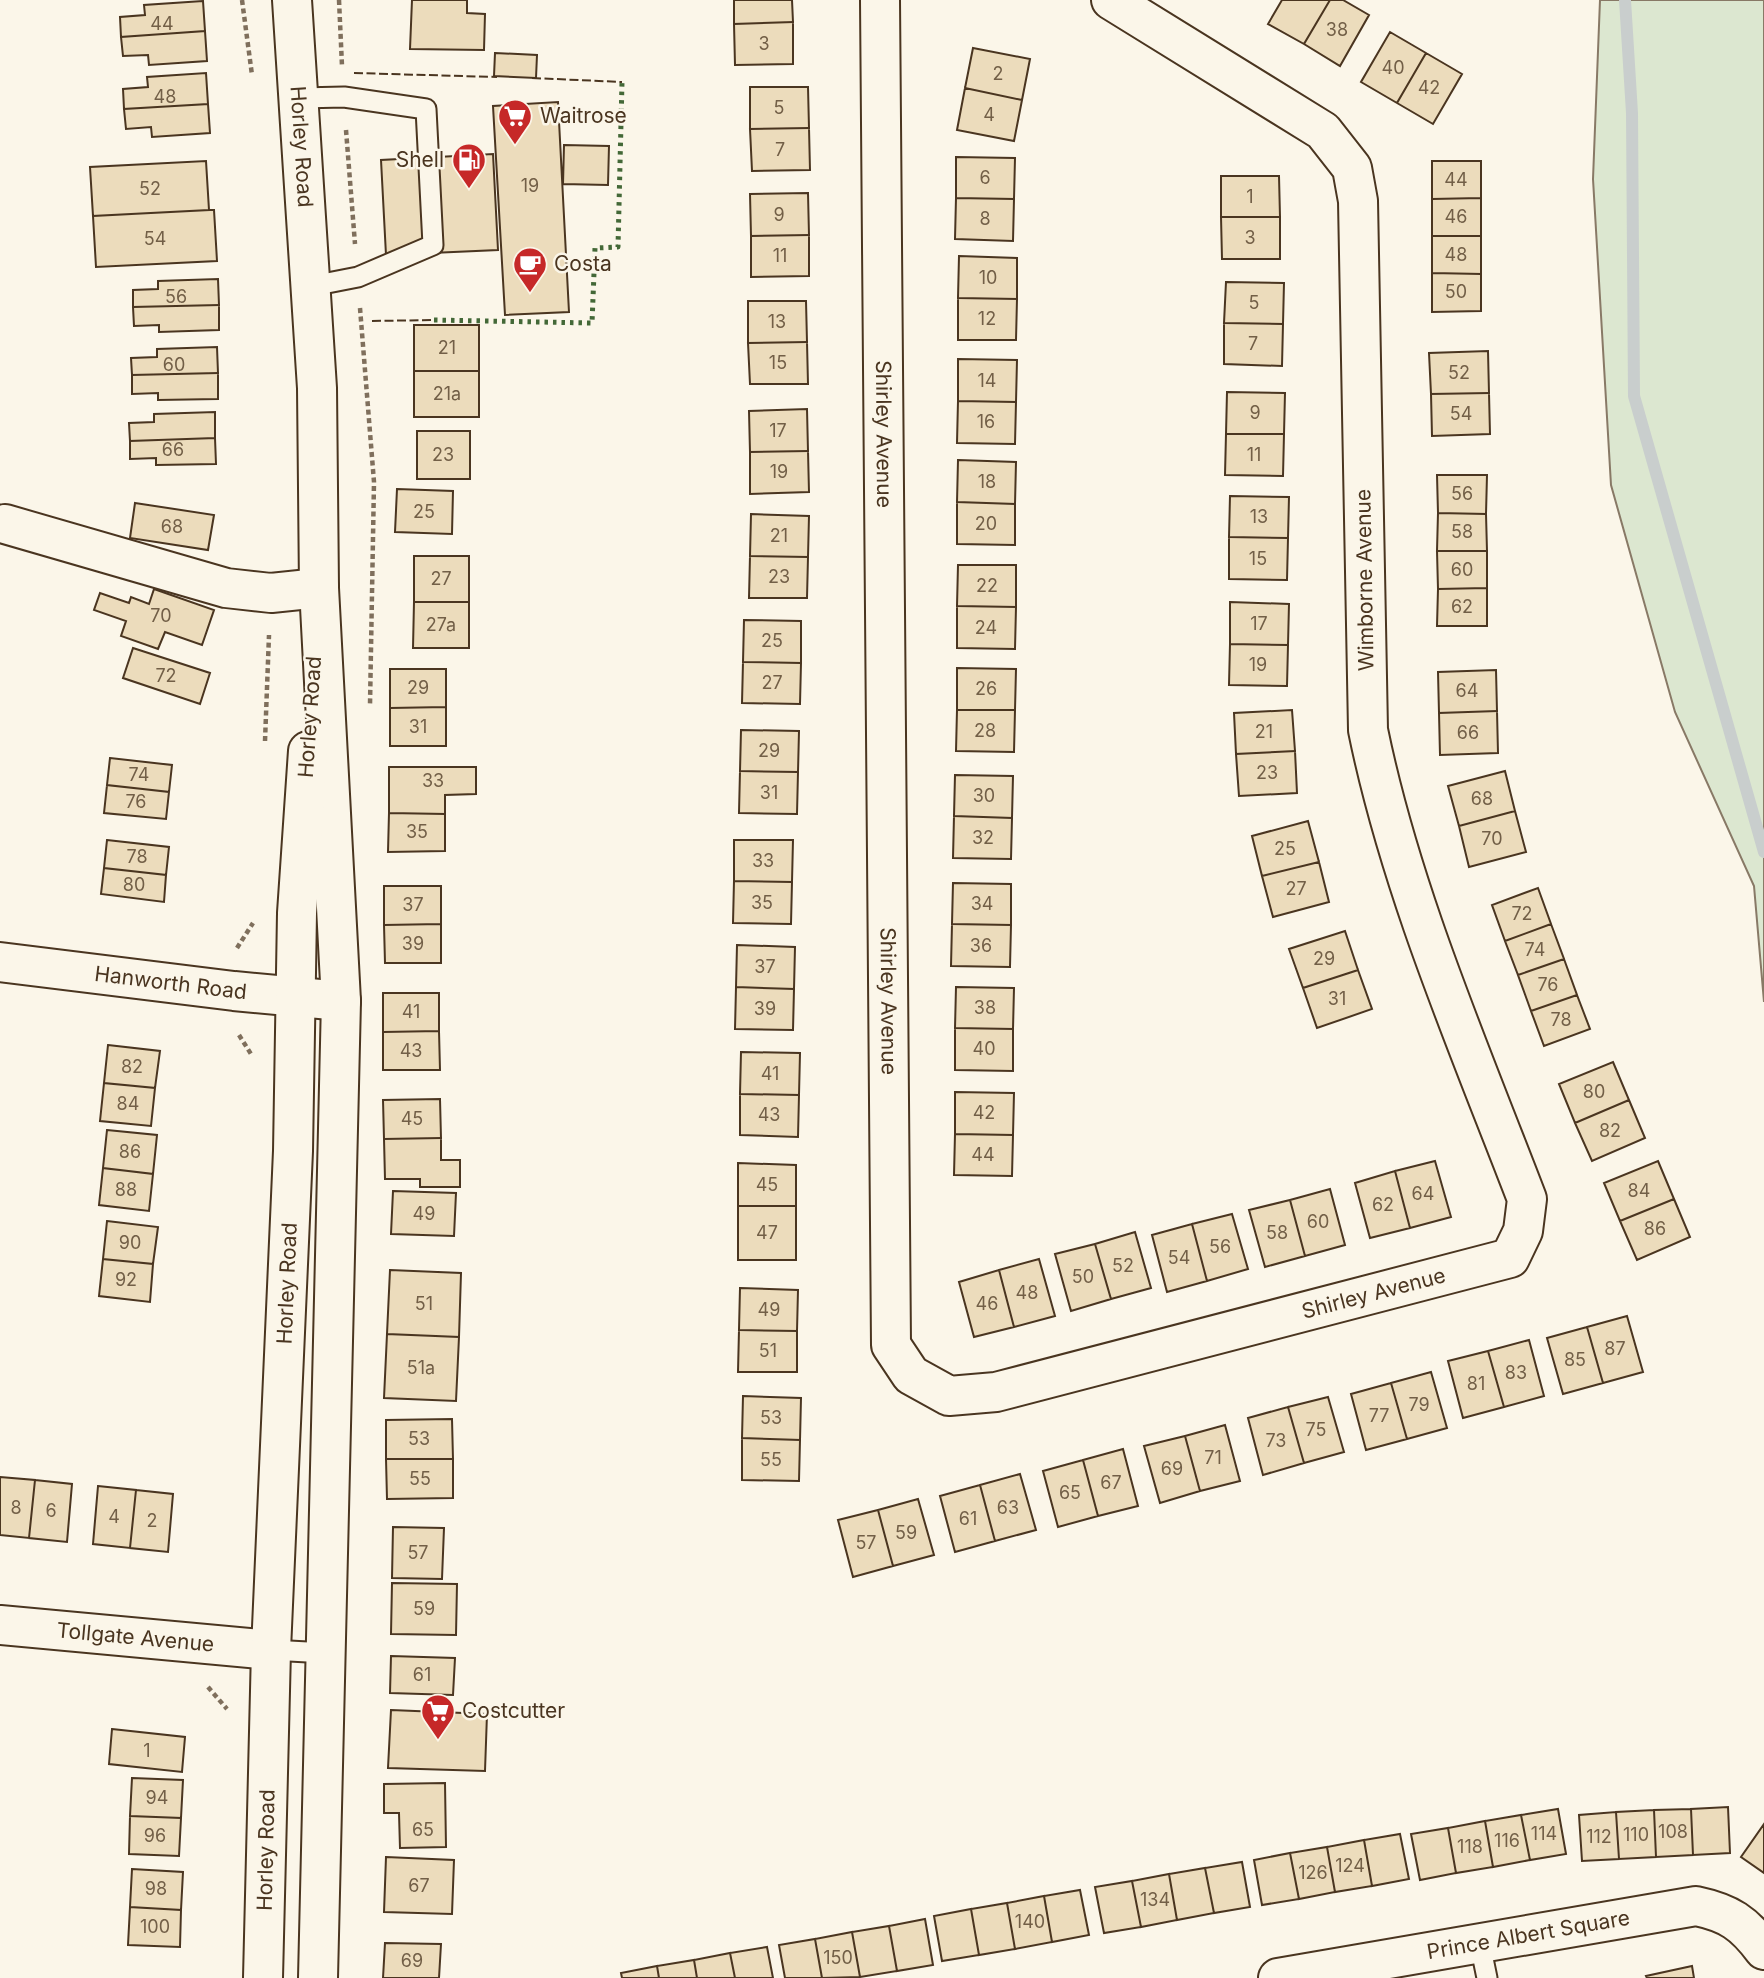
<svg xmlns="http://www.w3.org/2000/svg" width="1764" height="1978" font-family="Inter,sans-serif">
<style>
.green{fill:#dce7d0;stroke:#887966;stroke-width:2}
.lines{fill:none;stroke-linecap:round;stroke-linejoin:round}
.stream{stroke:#c9cecd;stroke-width:12}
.building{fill:#ecdcbc;stroke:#4a3520;stroke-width:2}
.service-casing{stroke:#4a3520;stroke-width:23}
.minor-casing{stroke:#4a3520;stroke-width:42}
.primary-casing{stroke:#4a3520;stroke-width:42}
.path{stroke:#7f6f5c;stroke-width:4.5;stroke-dasharray:5 3.5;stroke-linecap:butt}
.service{stroke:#fbf6e9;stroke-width:19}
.minor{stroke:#fbf6e9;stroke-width:38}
.primary{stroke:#fbf6e9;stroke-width:38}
.hedge{stroke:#436837;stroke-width:5;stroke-dasharray:3.5 5;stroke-linecap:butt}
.fence{stroke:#4a3520;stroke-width:2;stroke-dasharray:9 3.5;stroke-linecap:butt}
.labels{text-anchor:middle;stroke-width:5;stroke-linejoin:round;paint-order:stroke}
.number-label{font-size:18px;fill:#725f47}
.poi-label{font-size:21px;fill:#4a3520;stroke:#fbf6e9;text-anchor:start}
.street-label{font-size:21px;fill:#4a3520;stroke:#fbf6e9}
</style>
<rect width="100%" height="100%" fill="#fbf6e9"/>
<path class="green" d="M1600 0H1764V1002L1754 886 1675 712 1611 485 1593 179Z"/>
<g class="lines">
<path class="stream" d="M1625 0 1632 113 1634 396 1764 852"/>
</g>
<path class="building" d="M412 0H467V13L485 14 484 50 410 49Z
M734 0H792L793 22 734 24Z
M1282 0H1330L1304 44 1268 24Z
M1330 0H1343L1369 15 1340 66 1304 44Z
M203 1 205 31 121 37 120 17 145 15 144 5Z
M793 22V64L735 65 734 24Z
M205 31 207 61 149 65 148 55 123 56 121 37Z
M1390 32 1426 53 1397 103 1361 82Z
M973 48 1030 59 1022 100 965 88Z
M495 53 537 55 536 78 494 76Z
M1426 53 1462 74 1433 124 1397 103Z
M206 73 208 104 124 109 123 89 148 87 147 77Z
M750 87H808L809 128 750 129Z
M965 88 1022 100 1014 141 957 130Z
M558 102 569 312 505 315 493 106Z
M208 104 210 133 152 137 151 127 126 129 124 109Z
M809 128 810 170 752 171 750 129Z
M564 145 609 146 608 185 563 184Z
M493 154 498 250 386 255 381 160Z
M956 157 1015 158 1014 199 956 198Z
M206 161 209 210 93 216 90 167Z
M1432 161H1481V198L1432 199Z
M1221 176H1279L1280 217H1221Z
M808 193 809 235 751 236 750 194Z
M956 198 1014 199 1013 241 955 239Z
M1481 198V236H1432V199Z
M209 210H214L217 261 96 267 93 216Z
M1221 217H1280V259H1222Z
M809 235V276L751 277V236Z
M1432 236H1481V274L1432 273Z
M959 256 1017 258V299L958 298Z
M1432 273 1481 274V311L1432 312Z
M218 279 219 305 133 307V290L158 289V281Z
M1226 282 1284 283 1283 324 1224 323Z
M958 298 1017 299 1016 340H958Z
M748 301H806L807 342 748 343Z
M219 305V330L159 332V325L134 326 133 307Z
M1224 323 1283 324 1282 366 1224 364Z
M414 325H479V371H414Z
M807 342 808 384H750L748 343Z
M217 347 218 373 132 375 131 358 157 357V349Z
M1488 351 1489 393 1431 394 1429 353Z
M958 359 1017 360 1016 402 958 401Z
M414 371H479V417H414Z
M218 373V399L158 400V393L132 394V375Z
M1227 392 1285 393 1284 434H1226Z
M1489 393 1490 434 1432 436 1431 394Z
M958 401 1016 402 1015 444 957 443Z
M807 409 808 451 750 452 749 411Z
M215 412V438L130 441 129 423 154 422V414Z
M417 431H470V479H417Z
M1226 434H1284L1283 476 1225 475Z
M215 438 216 464 156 465V458L130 459V441Z
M808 451 809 492 750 494V452Z
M958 460 1016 462 1015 504 957 502Z
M1437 475H1487L1486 514 1438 513Z
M397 489 453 491 452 534 395 532Z
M1230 496 1289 497 1288 538 1229 537Z
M957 502 1015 504V545L957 544Z
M135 503 214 515 208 550 130 538Z
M1438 513 1486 514 1487 551H1437Z
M751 514 809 516 808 557 750 556Z
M1229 537 1288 538 1287 580 1229 579Z
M1437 551H1487V588L1438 589Z
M414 556H469V602H414Z
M750 556 808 557 807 598H749Z
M958 565H1016V607L957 606Z
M1487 588V626H1437L1438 589Z
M154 589 214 610 202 645 165 632 158 649 121 636 126 621 94 610 100 593 129 603 131 597 149 604Z
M414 602H469V648H413Z
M1230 602 1289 604 1288 645 1230 644Z
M957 606 1016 607 1015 649 957 648Z
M744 620 801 621V663L743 662Z
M1230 644 1288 645 1287 686 1229 685Z
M133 648 210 673 200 704 123 678Z
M743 662 801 663 800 704 742 703Z
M957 668 1016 669 1015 710H957Z
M390 669H446V707L390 708Z
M1496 670 1497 711 1439 713 1438 672Z
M446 707V746H390V708Z
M957 710H1015L1014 752 956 751Z
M1292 710 1295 751 1236 754 1234 713Z
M1497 711 1498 753 1440 755 1439 713Z
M741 730 799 731 798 772 740 771Z
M1295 751 1297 793 1239 796 1236 754Z
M110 758 172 765 169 792 107 785Z
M389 767H476V794L445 795V814L389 813Z
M740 771 798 772 797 814 739 813Z
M1505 771 1515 811 1459 826 1448 786Z
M955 775 1013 776 1012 818 954 816Z
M107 785 169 792 166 819 104 813Z
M1515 811 1526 852 1469 867 1459 826Z
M389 813 445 814V851L388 852Z
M954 816 1012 818 1011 859 953 858Z
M1308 821 1319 862 1262 876 1252 836Z
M107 840 169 847 166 875 104 868Z
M734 840H793L792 882 734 881Z
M1319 862 1329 902 1273 917 1262 876Z
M104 868 166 875 164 902 101 894Z
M734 881 792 882 791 924 733 923Z
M953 883 1011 884V925L952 924Z
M384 886H441V924L384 925Z
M1538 888 1551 924 1505 941 1492 905Z
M441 924V963H385L384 925Z
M952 924 1011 925 1010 967 951 966Z
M1551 924 1564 959 1518 975 1505 941Z
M1345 931 1358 970 1303 988 1289 949Z
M737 945 795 947 794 989 736 987Z
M1564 959 1577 995 1531 1011 1518 975Z
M1358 970 1372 1009 1317 1028 1303 988Z
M736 987 794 989 793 1030 735 1029Z
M956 987 1014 988 1013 1029 955 1028Z
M383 993H439V1031L383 1032Z
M1577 995 1590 1029 1544 1046 1531 1011Z
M955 1028 1013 1029V1071L955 1070Z
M439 1031 440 1070H383V1032Z
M108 1045 160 1051 155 1088 104 1083Z
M741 1052 800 1053 799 1095 740 1094Z
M1613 1062 1629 1100 1575 1123 1559 1084Z
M104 1083 155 1088 151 1126 100 1121Z
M955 1092 1014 1093 1013 1135 955 1134Z
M740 1094 799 1095 798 1137 740 1135Z
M440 1099 441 1138 384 1139 383 1100Z
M1629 1100 1645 1138 1592 1161 1575 1123Z
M107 1130 157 1135 153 1174 103 1168Z
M955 1134 1013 1135 1012 1176 954 1175Z
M441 1138V1160H460V1187H420V1179H385L384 1139Z
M1435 1161 1451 1217 1410 1228 1395 1171Z
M1658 1161 1674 1199 1620 1221 1604 1183Z
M738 1163 796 1165V1206H738Z
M103 1168 153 1174 149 1211 99 1205Z
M1395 1171 1410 1228 1370 1238 1355 1183Z
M1330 1189 1345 1245 1305 1256 1290 1200Z
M393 1191 456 1193 454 1236 391 1234Z
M1674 1199 1690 1237 1637 1260 1620 1221Z
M1290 1200 1305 1256 1265 1267 1249 1210Z
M738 1206H796V1260H738Z
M1232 1214 1248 1269 1207 1281 1192 1224Z
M107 1221 158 1227 153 1264 103 1259Z
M1192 1224 1207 1281 1167 1292 1152 1235Z
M1135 1232 1151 1288 1111 1299 1095 1244Z
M1095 1244 1111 1299 1071 1311 1055 1254Z
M103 1259 153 1264 150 1302 99 1296Z
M1039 1259 1055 1316 1014 1327 999 1270Z
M390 1270 461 1273 459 1337 387 1334Z
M999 1270 1014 1327 974 1337 959 1282Z
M740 1288 798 1290 797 1331 739 1330Z
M1627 1316 1643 1372 1603 1383 1587 1327Z
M1587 1327 1603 1383 1563 1394 1547 1338Z
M739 1330 797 1331V1372H738Z
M387 1334 459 1337 456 1401 384 1398Z
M1529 1340 1544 1396 1504 1407 1488 1351Z
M1488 1351 1504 1407 1463 1418 1448 1361Z
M1431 1372 1447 1428 1407 1439 1391 1383Z
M1391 1383 1407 1439 1366 1450 1351 1394Z
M743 1396 801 1398 800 1440 742 1438Z
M1328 1397 1344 1452 1304 1463 1288 1407Z
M1288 1407 1304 1463 1263 1475 1248 1418Z
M452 1419 453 1459H386V1420Z
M1225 1425 1240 1481 1200 1491 1185 1436Z
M1185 1436 1200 1491 1160 1503 1144 1446Z
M742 1438 800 1440 799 1481 742 1480Z
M1123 1449 1138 1506 1098 1516 1083 1460Z
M386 1459H453V1498L387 1499Z
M1083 1460 1098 1516 1058 1527 1043 1471Z
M1020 1474 1036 1530 995 1541 980 1485Z
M0 1477 35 1480 29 1538 0 1535Z
M35 1480 72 1484 67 1542 29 1538Z
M980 1485 995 1541 955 1552 940 1496Z
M98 1486 136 1490 130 1548 93 1544Z
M136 1490 173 1494 168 1552 130 1548Z
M918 1499 934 1555 893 1566 878 1510Z
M878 1510 893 1566 853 1577 838 1520Z
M393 1527 444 1528 442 1579 392 1578Z
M392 1583 457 1584 456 1635 391 1634Z
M391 1656 455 1658 453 1695 390 1693Z
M391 1710 487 1714 485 1771 388 1768Z
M112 1729 185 1737 182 1772 109 1764Z
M132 1778 183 1780 181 1818 130 1816Z
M445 1783 446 1847 400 1848 399 1813H384V1784Z
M1728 1807 1730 1853 1693 1855 1691 1809Z
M1558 1809 1566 1854 1530 1860 1521 1815Z
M1691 1809 1693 1855 1656 1857 1654 1810Z
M1654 1810 1656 1857 1619 1859 1616 1812Z
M1616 1812 1619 1859 1582 1861 1579 1815Z
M1521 1815 1530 1860 1493 1867 1485 1821Z
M130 1816 181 1818 179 1856 129 1854Z
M1485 1821 1493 1867 1456 1873 1448 1828Z
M1764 1824V1873L1741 1857Z
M1448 1828 1456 1873 1420 1880 1411 1834Z
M1400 1834 1409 1879 1372 1886 1364 1840Z
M1364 1840 1372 1886 1335 1892 1327 1847Z
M1327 1847 1335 1892 1299 1899 1290 1853Z
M1290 1853 1299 1899 1262 1905 1254 1860Z
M386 1857 454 1860 452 1914 384 1912Z
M1242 1862 1250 1907 1214 1913 1205 1868Z
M1205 1868 1214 1913 1177 1920 1169 1874Z
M132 1869 183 1872 181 1910 130 1907Z
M1169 1874 1177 1920 1141 1927 1132 1881Z
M1132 1881 1141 1927 1104 1933 1095 1887Z
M1080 1890 1089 1935 1052 1942 1044 1896Z
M1044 1896 1052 1942 1015 1949 1007 1903Z
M1007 1903 1015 1949 979 1955 971 1909Z
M130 1907 181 1910 180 1947 128 1945Z
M971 1909 979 1955 942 1961 934 1916Z
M925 1919 933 1965 897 1971 889 1926Z
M889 1926 897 1971 860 1977 852 1932Z
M852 1932 860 1977 822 1978 815 1939Z
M815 1939 822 1978H785L779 1945Z
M385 1943 441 1944 439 1978H383Z
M767 1947 773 1978H735L730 1953Z
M730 1953 735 1978H697L694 1960Z
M694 1960 697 1978H659L657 1966Z
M657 1966 659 1978H622L621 1973Z
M1692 1966 1694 1978H1647L1646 1976Z"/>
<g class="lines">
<g class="service-casing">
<path id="service" d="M300 98 344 97 426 109 433 245 358 277 312 286
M271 1650 326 1653
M1480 1944 1487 1978"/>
</g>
<g class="minor-casing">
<g id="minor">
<path id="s1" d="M880 0 891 1345 911 1375 949 1396 996 1392 1510 1258 1523 1231 1527 1199C1468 1045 1401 891 1368 730L1358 201 1352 168 1323 131 1111 0"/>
<path d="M5 524 226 588 271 593 319 588"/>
<path id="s2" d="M0 962 234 991 341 1001"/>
<path id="s3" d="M0 1625 271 1650"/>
<path id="s4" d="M1278 1978 1696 1906C1729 1913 1744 1923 1764 1950"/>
</g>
</g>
<g class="primary-casing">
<g id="primary">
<path id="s5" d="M292 0 317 388 319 588 341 1001 318 1978"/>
<path id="s6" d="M263 1978 271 1650 293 1151 297 913 308 751"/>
</g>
</g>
<path class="path" d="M242 0 252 75
M339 0 342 66
M346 130 355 244
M360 308 374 482 370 705
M265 741 269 635
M237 948 253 923
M239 1035 251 1054
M208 1687 227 1709"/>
<use href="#service" class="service"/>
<use href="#minor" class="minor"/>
<use href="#primary" class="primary"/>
<path class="hedge" d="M434 320 592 323 595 248 618 247 622 82"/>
<path class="fence" d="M354 73 497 77
M532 78 622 82
M372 321 434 320"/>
</g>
<defs>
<g id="supermarket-pin" transform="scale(1.75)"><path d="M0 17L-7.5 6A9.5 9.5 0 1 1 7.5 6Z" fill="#c62828" stroke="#fbf6e9"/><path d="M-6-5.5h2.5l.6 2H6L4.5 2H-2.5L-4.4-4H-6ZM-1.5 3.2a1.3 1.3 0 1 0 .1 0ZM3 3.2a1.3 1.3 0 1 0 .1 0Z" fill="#fff"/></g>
<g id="fuel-pin" transform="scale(1.75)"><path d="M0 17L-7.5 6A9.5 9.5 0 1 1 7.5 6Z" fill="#c62828" stroke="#fbf6e9"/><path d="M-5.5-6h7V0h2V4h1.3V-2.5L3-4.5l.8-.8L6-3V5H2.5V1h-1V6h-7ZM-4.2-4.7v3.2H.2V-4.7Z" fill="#fff"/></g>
<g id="cafe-pin" transform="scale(1.75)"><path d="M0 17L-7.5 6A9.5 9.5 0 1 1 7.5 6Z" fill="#c62828" stroke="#fbf6e9"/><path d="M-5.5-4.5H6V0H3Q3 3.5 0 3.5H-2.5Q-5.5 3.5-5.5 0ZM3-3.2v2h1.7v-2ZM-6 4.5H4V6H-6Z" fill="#fff"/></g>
</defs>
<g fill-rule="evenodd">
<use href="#supermarket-pin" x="515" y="116"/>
<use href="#fuel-pin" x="469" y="160"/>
<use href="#cafe-pin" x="530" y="264"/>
<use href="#supermarket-pin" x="438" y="1711"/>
</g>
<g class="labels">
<g class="number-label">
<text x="162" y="30">44</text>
<text x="1337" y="36">38</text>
<text x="764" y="50">3</text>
<text x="1393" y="74">40</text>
<text x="998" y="80">2</text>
<text x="1429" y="94">42</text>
<text x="165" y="103">48</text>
<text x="779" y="114">5</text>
<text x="989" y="121">4</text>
<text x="780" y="156">7</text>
<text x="985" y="184">6</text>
<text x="1456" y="186">44</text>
<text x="530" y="192">19</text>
<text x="150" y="195">52</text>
<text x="1250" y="203">1</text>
<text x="779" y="221">9</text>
<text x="1456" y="223">46</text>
<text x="985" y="225">8</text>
<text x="1250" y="244">3</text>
<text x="155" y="245">54</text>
<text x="1456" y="261">48</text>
<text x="780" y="262">11</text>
<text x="988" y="284">10</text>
<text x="1456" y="298">50</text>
<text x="176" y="303">56</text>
<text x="1254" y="309">5</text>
<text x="987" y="325">12</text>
<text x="777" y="328">13</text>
<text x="1253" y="350">7</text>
<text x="447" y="354">21</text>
<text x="778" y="369">15</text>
<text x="174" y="371">60</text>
<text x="1459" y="379">52</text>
<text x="987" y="387">14</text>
<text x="447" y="400">21a</text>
<text x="1255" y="419">9</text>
<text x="1461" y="420">54</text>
<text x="986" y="428">16</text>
<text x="778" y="437">17</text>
<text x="173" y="456">66</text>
<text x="443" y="461">23</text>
<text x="1254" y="461">11</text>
<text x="779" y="478">19</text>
<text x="987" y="488">18</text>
<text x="1462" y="500">56</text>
<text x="424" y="518">25</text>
<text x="1259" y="523">13</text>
<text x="986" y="530">20</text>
<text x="172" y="533">68</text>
<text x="1462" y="538">58</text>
<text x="779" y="542">21</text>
<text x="1258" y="565">15</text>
<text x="1462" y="576">60</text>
<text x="779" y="583">23</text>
<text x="441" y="585">27</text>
<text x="987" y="592">22</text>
<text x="1462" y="613">62</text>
<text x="161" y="622">70</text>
<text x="1259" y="630">17</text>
<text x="441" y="631">27a</text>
<text x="986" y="634">24</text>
<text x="772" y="647">25</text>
<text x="1258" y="671">19</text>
<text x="166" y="682">72</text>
<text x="772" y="689">27</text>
<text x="418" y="694">29</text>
<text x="986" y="695">26</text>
<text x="1467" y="697">64</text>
<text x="418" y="733">31</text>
<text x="985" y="737">28</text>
<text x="1264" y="738">21</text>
<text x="1468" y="739">66</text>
<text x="769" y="757">29</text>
<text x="1267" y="779">23</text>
<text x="139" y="781">74</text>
<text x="433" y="787">33</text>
<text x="769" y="799">31</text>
<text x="984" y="802">30</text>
<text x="1482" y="805">68</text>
<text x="136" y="808">76</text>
<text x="417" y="838">35</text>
<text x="983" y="844">32</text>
<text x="1492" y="845">70</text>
<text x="1285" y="855">25</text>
<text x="137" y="863">78</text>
<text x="763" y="867">33</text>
<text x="134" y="891">80</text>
<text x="1296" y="895">27</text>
<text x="762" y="909">35</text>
<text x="982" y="910">34</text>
<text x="413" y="911">37</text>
<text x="1522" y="920">72</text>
<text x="413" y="950">39</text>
<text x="981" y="952">36</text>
<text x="1535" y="956">74</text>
<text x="1324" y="965">29</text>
<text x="765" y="973">37</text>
<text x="1548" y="991">76</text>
<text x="1337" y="1005">31</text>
<text x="985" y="1014">38</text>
<text x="765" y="1015">39</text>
<text x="411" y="1018">41</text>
<text x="1561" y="1026">78</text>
<text x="984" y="1055">40</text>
<text x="411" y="1057">43</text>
<text x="132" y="1073">82</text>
<text x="770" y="1080">41</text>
<text x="1594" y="1098">80</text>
<text x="128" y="1110">84</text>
<text x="984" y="1119">42</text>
<text x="769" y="1121">43</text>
<text x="412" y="1125">45</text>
<text x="1610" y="1137">82</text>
<text x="130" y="1158">86</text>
<text x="983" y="1161">44</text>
<text x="767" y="1191">45</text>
<text x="126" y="1196">88</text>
<text x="1639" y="1197">84</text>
<text x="1423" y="1200">64</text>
<text x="1383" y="1211">62</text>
<text x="424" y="1220">49</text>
<text x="1318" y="1228">60</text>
<text x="1655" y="1235">86</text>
<text x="767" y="1239">47</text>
<text x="1277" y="1239">58</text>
<text x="130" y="1249">90</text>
<text x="1220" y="1253">56</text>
<text x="1179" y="1264">54</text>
<text x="1123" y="1272">52</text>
<text x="1083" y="1283">50</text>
<text x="126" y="1286">92</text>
<text x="1027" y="1299">48</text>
<text x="424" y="1310">51</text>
<text x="987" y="1310">46</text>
<text x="769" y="1316">49</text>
<text x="1615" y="1355">87</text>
<text x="768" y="1357">51</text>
<text x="1575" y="1366">85</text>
<text x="421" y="1374">51a</text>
<text x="1516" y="1379">83</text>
<text x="1476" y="1390">81</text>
<text x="1419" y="1411">79</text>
<text x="1379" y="1422">77</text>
<text x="771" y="1424">53</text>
<text x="1316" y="1436">75</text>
<text x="419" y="1445">53</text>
<text x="1276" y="1447">73</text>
<text x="1213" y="1464">71</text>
<text x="771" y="1466">55</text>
<text x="1172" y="1475">69</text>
<text x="420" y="1485">55</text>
<text x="1111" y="1489">67</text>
<text x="1070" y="1499">65</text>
<text x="16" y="1514">8</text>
<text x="1008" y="1514">63</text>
<text x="51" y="1517">6</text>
<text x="114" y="1523">4</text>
<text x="968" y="1525">61</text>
<text x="152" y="1527">2</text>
<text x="906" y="1539">59</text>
<text x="866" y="1549">57</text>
<text x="418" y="1559">57</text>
<text x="424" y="1615">59</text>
<text x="422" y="1681">61</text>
<text x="147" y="1757">1</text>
<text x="157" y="1804">94</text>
<text x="423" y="1836">65</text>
<text x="1673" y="1838">108</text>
<text x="1544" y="1840">114</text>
<text x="1636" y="1841">110</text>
<text x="155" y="1842">96</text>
<text x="1599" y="1843">112</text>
<text x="1507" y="1847">116</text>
<text x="1470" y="1853">118</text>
<text x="1350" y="1872">124</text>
<text x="1313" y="1879">126</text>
<text x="419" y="1892">67</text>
<text x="156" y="1895">98</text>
<text x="1155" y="1906">134</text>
<text x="1030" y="1928">140</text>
<text x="155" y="1933">100</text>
<text x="838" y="1964">150</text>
<text x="412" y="1967">69</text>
</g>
<g class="poi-label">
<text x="540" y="123">Waitrose</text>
<text x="444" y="167" text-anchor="end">Shell</text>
<text x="554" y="271">Costa</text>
<text x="462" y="1718">Costcutter</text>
</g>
<g class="street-label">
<text dy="7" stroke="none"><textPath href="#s5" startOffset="147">Horley Road</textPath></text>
<text dy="7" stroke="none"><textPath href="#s1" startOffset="434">Shirley Avenue</textPath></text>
<text transform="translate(1365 580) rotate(-91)" y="7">Wimborne Avenue</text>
<text transform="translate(310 717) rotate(-86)" y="7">Horley Road</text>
<text dy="7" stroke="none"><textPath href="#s2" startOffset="172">Hanworth Road</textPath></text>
<text dy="7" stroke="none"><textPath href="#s1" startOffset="1001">Shirley Avenue</textPath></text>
<text dy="7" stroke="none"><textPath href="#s6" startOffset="695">Horley Road</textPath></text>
<text dy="7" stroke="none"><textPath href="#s1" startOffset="1862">Shirley Avenue</textPath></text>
<text dy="7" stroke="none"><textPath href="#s3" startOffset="136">Tollgate Avenue</textPath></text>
<text dy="7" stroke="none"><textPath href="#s6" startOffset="128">Horley Road</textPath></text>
<text dy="7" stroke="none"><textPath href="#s4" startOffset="254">Prince Albert Square</textPath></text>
</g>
</g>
</svg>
